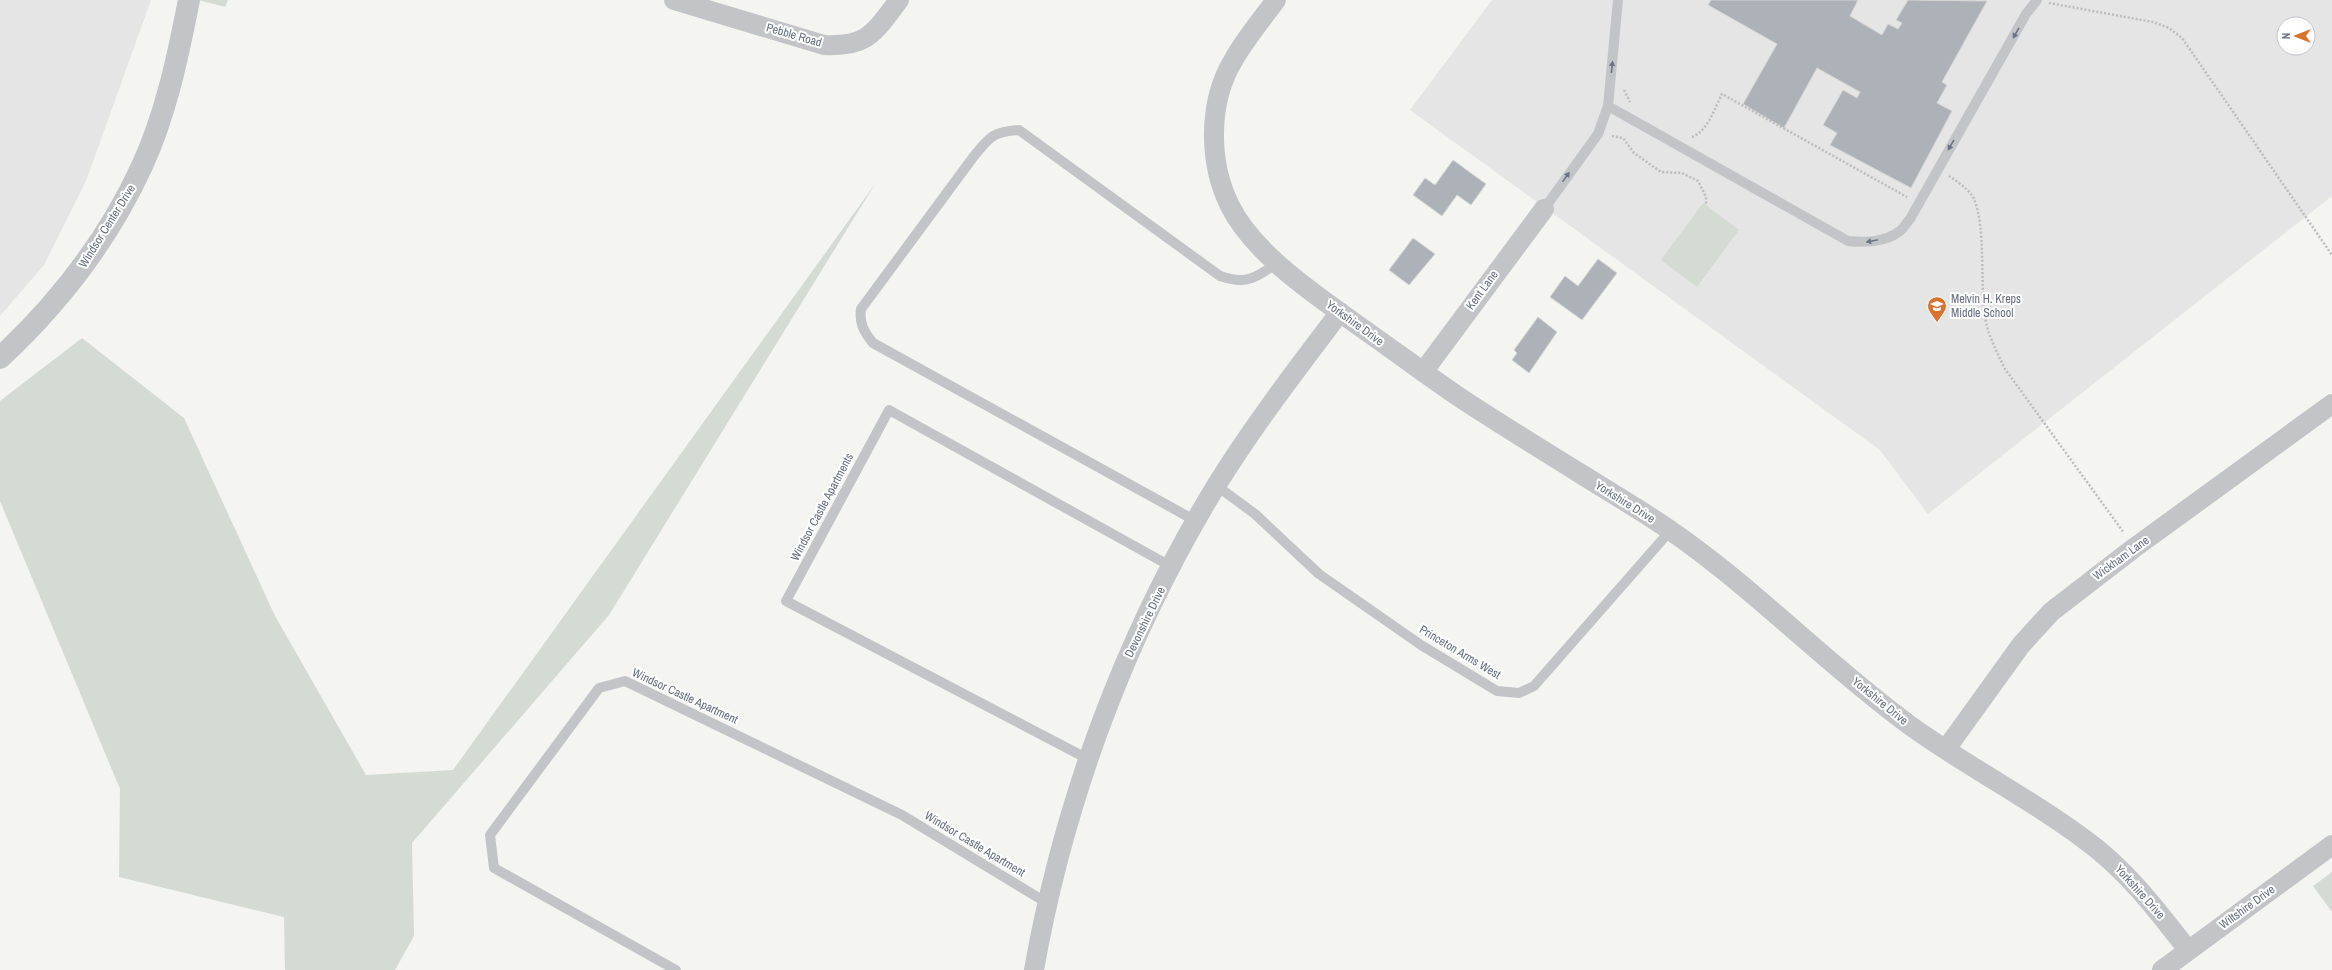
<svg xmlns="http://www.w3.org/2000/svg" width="2332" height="970" font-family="'Archivo Narrow',sans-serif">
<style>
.built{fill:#e4e5e4;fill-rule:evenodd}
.green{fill:#d4dbd2}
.building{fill:#adb2b8;stroke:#d5d5d3}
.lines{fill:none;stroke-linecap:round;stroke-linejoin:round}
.path{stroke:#bbbcbf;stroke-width:2.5;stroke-dasharray:2 2;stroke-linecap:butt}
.service{stroke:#c2c4c8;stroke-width:10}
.minor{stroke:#c2c4c8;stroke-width:20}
.tertiary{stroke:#c2c4c8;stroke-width:22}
.oneway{fill:#6a7384}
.labels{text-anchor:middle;stroke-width:4;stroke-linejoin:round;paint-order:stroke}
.street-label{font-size:12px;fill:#656f80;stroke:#fff}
.poi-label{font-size:12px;fill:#656f80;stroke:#fff;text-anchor:start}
</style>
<rect width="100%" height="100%" fill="#f4f4f0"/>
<path class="built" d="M0 0H151L86 181 44 265 0 316Z
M1492 0H2332V196L1928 514 1880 450 1410 110ZM2284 24H2308V48H2284Z"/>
<path class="green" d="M198 0H228L225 7Z
M875 184 609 615 412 843 414 936 395 970H285L284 917 119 877 120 789 0 501V401L82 338 184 418 275 616 366 775 453 770Z
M1703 203 1739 230 1697 287 1661 260Z
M2332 872V912L2313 886Z"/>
<path class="building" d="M1711 0H1858L1850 16 1882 35 1888 24 1898 29 1902 23 1896 20 1908 0 1987 1 1942 82 1947 85 1937 103 1952 111 1911 188 1830 145 1837 133 1823 125 1843 90 1857 98 1860 92 1817 68 1784 128 1743 104 1777 44 1708 5Z
M1453 160 1486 184 1471 205 1457 195 1442 216 1413 195 1425 178 1435 185Z
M1413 238 1435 254 1409 285 1389 270Z
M1598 259 1617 273 1582 320 1550 297 1565 276 1578 286Z
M1538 317 1557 332 1529 373 1512 360 1517 353 1514 350Z"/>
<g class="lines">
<path class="path" d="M2049 3 2153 22 2169 28 2182 38 2332 255
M1624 90 1630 102
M1612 136 1623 138 1634 153 1661 172 1682 173 1698 181 1706 197V205
M1692 137C1707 132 1715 108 1722 94L1907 197
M1949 176C1958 182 1969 189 1974 199 1986 227 1980 284 1985 317 1988 336 1997 352 2005 369L2124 533"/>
<path class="service" d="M1608 106 1848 241C1864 243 1886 242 1900 231 1904 228 1907 222 1910 219L2026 14 2037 0
M1544 209 1598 134 1608 106 1618 0
M1217 486 1255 514 1319 574 1421 645 1497 691 1519 693 1534 686 1670 531
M1196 521 873 343C864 332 859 323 861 309L974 156C990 136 993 132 1019 130L1220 276C1246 285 1256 278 1277 263
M1088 759 786 601 889 410 1172 567
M676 970 494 868 490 835 599 688 625 681 902 815 1047 903"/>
<path class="minor" d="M674 0 824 45C868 47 874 33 899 0
M1276 0C1262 19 1246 38 1234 59 1208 101 1208 162 1230 206 1256 258 1326 302 1373 336 1403 357 1432 379 1462 399 1523 439 1585 476 1647 515 1741 574 1818 658 1908 724 1964 765 2028 797 2084 839 2126 869 2157 910 2188 950
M1423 372 1544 209
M1946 749 2021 645 2051 612 2134 548 2332 404
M1034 970C1064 800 1126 634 1216 486 1253 426 1297 369 1340 312
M2162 970 2332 845"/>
<path class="tertiary" d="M0 358C59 303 108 240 142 166 166 114 178 56 189 0"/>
</g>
<defs><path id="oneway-solid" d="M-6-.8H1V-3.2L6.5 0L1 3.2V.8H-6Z"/></defs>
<g class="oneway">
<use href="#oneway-solid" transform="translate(2016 33) rotate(120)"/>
<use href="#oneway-solid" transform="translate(1612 67) rotate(-84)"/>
<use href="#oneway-solid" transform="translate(1951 145) rotate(120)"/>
<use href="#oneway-solid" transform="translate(1566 177) rotate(-54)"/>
<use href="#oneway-solid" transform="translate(1872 241) rotate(168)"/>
</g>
<defs>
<g id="school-pin" transform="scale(1)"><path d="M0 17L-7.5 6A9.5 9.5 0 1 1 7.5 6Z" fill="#d9722c" stroke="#fff"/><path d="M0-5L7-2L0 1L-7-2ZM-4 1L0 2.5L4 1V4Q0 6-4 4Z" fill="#fff"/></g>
</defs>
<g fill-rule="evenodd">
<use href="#school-pin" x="1937" y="306"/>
</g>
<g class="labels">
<g class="street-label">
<text transform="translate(794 35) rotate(16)" y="4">Pebble Road</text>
<text transform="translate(107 226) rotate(-58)" y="4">Windsor Center Drive</text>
<text transform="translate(1482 290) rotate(-54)" y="4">Kent Lane</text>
<text transform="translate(1355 323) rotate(36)" y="4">Yorkshire Drive</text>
<text transform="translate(1625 502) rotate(32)" y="4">Yorkshire Drive</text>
<text transform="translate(822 507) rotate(-62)" y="4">Windsor Castle Apartments</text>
<text transform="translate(2121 558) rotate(-36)" y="4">Wickham Lane</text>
<text transform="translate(1145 622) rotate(-64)" y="4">Devonshire Drive</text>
<text transform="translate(1460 652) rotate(31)" y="4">Princeton Arms West</text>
<text transform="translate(685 696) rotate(25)" y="4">Windsor Castle Apartment</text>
<text transform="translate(1880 701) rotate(39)" y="4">Yorkshire Drive</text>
<text transform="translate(975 844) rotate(31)" y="4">Windsor Castle Apartment</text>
<text transform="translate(2140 892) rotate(48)" y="4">Yorkshire Drive</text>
<text transform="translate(2247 907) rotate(-36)" y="4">Wiltshire Drive</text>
</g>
<g class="poi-label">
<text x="1951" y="303">Melvin H. Kreps<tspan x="1951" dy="14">Middle School</tspan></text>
</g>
</g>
<g transform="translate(2296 36) rotate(270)"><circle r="19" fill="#ffffff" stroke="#c1c5cc"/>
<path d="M0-3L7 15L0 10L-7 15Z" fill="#d9722c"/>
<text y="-6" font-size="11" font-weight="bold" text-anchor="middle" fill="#656f80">N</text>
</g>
</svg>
